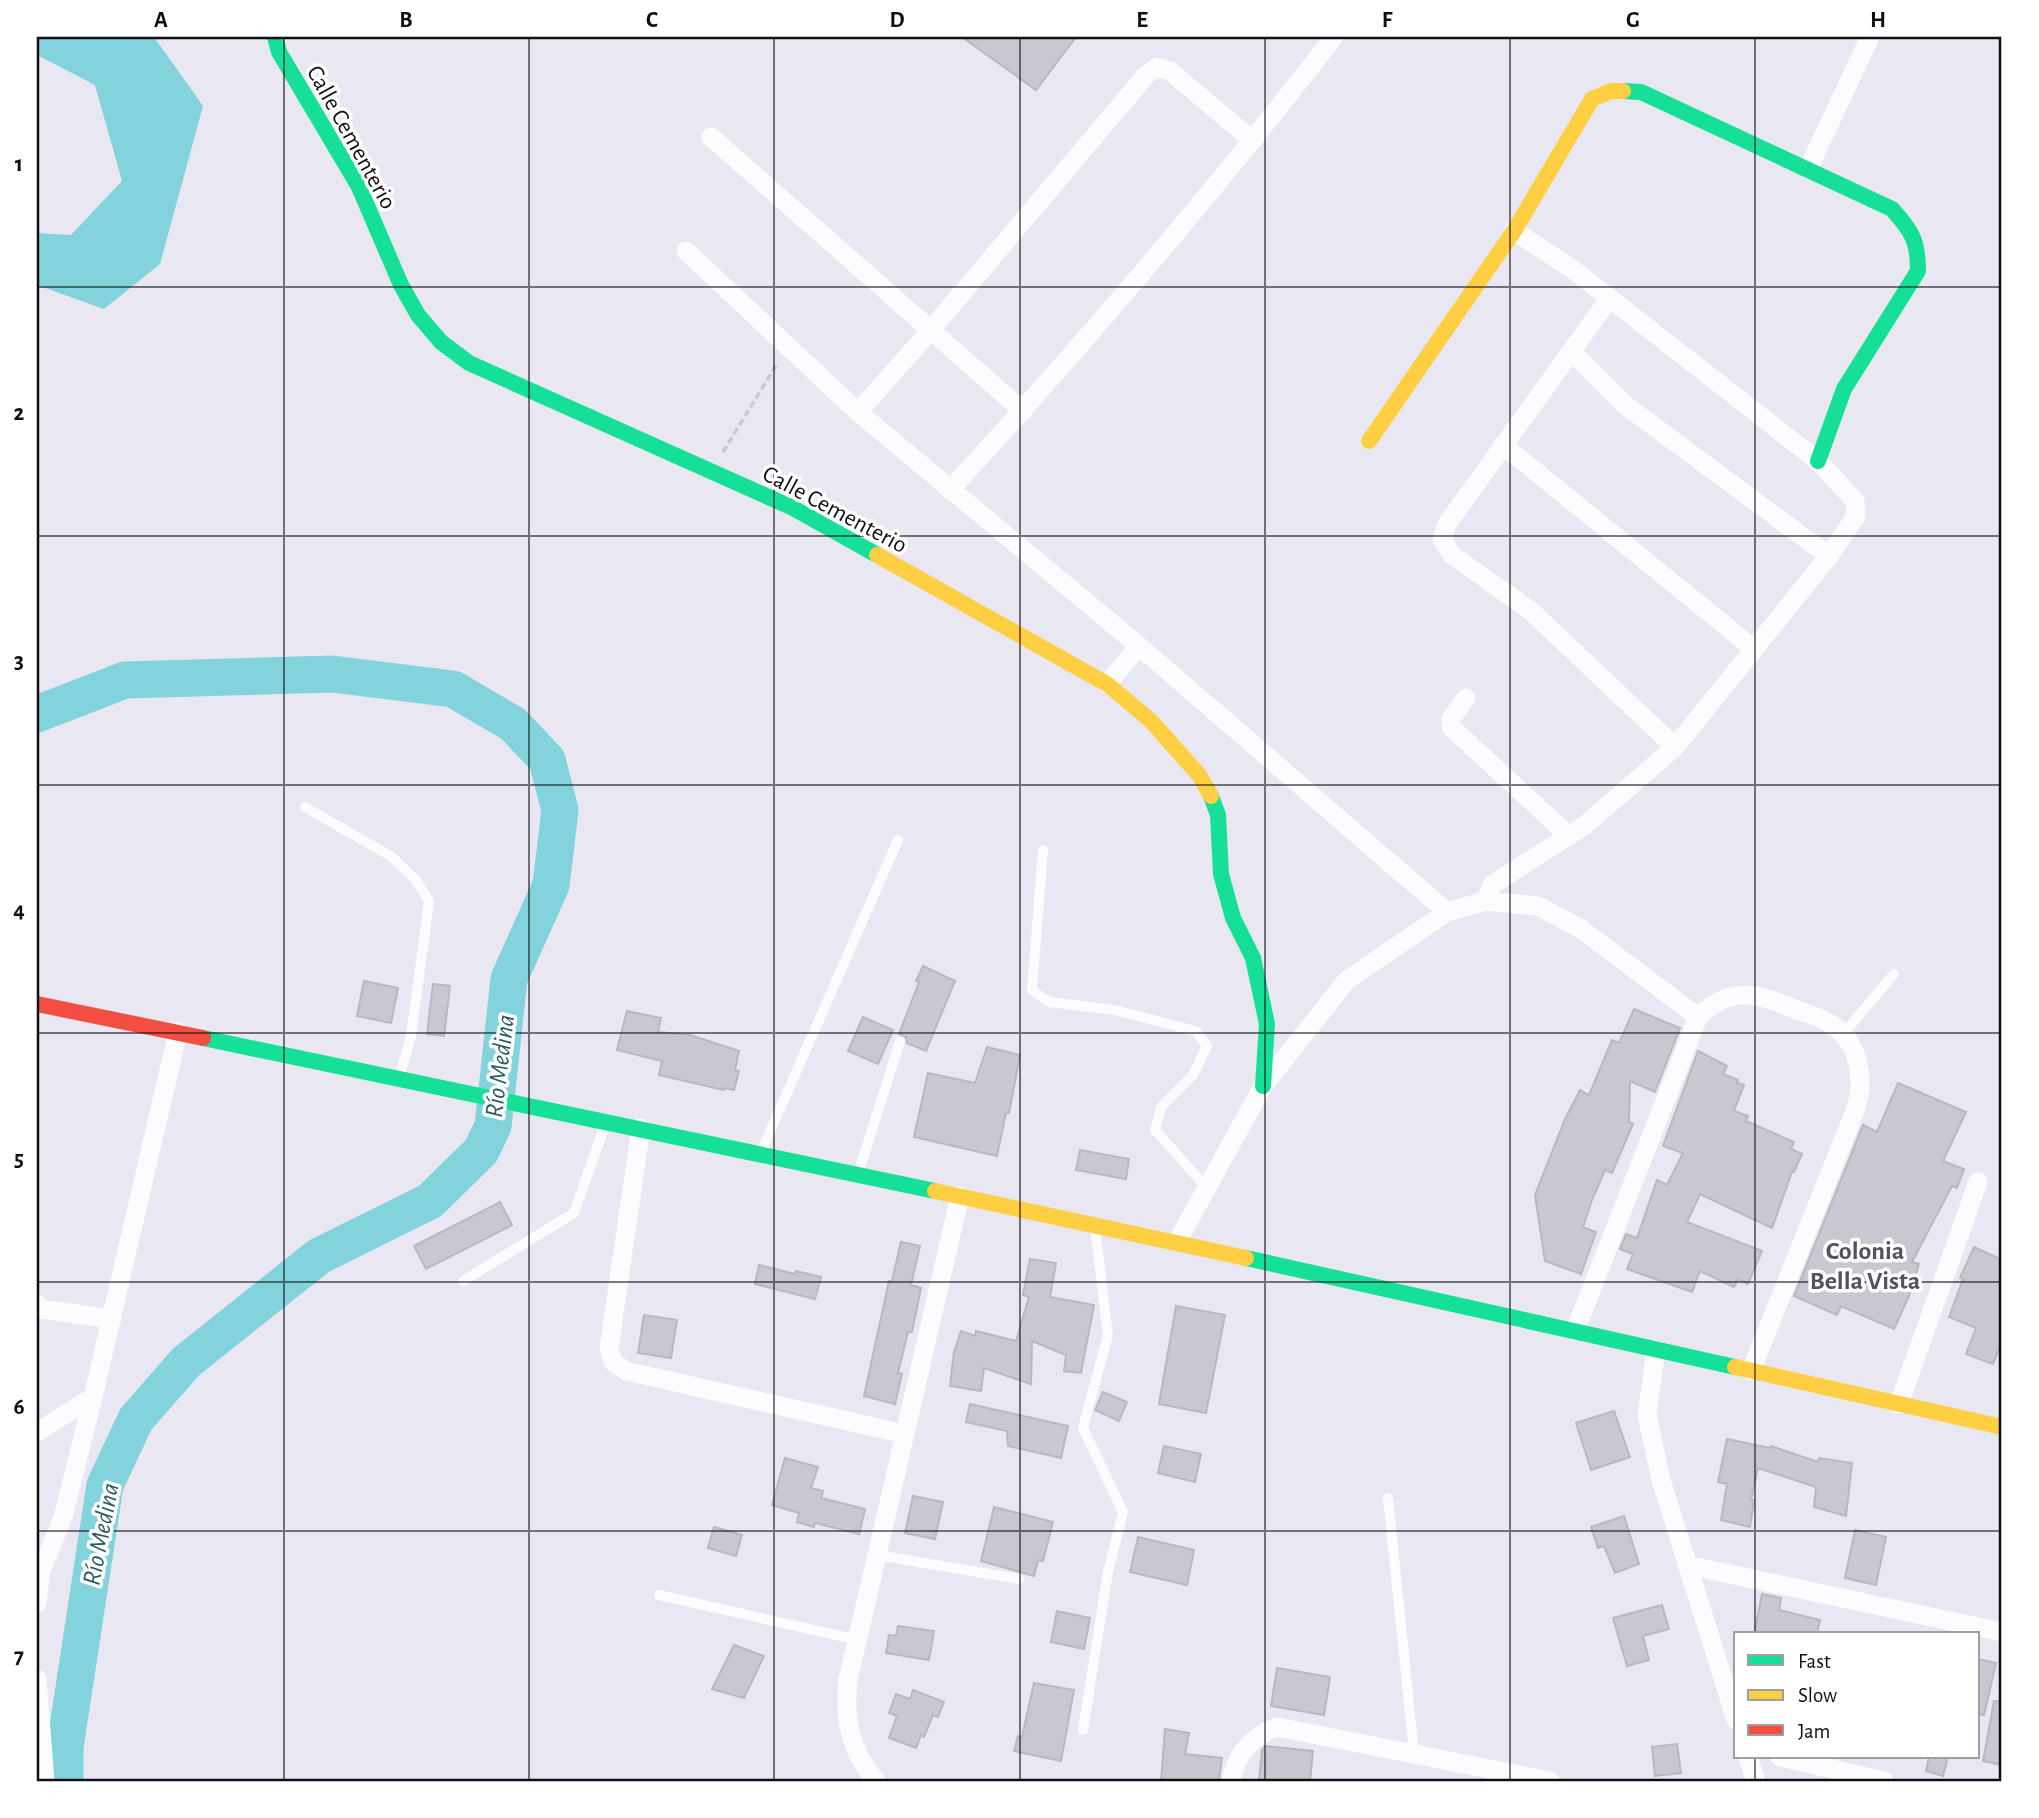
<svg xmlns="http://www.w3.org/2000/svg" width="2039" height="1818" font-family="'Alegreya Sans',sans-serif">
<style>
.water{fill:#82d3db}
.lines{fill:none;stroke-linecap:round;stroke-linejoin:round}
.river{stroke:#82d3db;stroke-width:37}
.building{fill:#c9c8d1;stroke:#b9b8c0;stroke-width:2}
.path{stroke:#cac9cd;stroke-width:3.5;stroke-dasharray:7 3.5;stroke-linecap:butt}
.lane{stroke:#fcfbfd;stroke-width:10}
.street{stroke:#fcfbfd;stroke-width:19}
.fast{stroke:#16e098;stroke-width:16}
.slow{stroke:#ffcf43;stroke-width:16}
.jam{stroke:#f24e42;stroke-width:16}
.grid{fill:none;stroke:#0f0e15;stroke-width:2;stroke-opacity:0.55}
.labels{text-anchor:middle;stroke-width:7;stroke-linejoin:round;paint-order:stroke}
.street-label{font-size:24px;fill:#0f0e15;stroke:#fff}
.water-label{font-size:26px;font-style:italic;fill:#295b5d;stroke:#fff}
.neighbourhood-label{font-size:26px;font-weight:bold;fill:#545262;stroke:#fff}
.neatline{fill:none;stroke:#0f0e15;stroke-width:2.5}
.grid-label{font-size:23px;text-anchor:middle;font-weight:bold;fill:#0f0e15}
</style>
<rect width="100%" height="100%" fill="#e8e7f2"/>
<path class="water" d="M37 37H154L203 106 160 264 104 309 37 285V233L71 235 122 181 95 85 37 55Z"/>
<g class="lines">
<path class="river" d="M37 714 125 680 332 674 453 689 513 724 547 760 560 810 551 885 509 979 493 1126 481 1151 430 1201 319 1256 186 1362 136 1419 105 1485 65 1747V1781"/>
</g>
<path class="building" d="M962 37H1076L1036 90Z
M923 966 955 981 926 1051 907 1043 906 1037 899 1034 919 982 916 981Z
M364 981 398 988 391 1023 357 1016Z
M433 984 450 986 444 1036 427 1034Z
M1634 1009 1680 1028 1655 1092 1630 1081 1629 1122 1633 1124 1612 1173 1605 1170 1592 1200 1583 1227 1596 1232 1581 1274 1545 1261 1535 1195 1565 1119 1580 1090 1589 1095 1612 1040 1619 1043Z
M627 1011 661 1018 658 1032 690 1035 739 1051 735 1070 739 1071 734 1090 725 1088 724 1090 659 1075 662 1061 617 1050Z
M863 1017 893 1030 878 1064 848 1051Z
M987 1047 1020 1055 1009 1113H1006L997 1156 914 1137 928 1073 975 1083Z
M1698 1051 1727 1066 1723 1074 1738 1080 1737 1083 1744 1085 1734 1111 1748 1116 1746 1121 1794 1142 1791 1149 1802 1154 1794 1172H1792L1772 1228 1700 1194 1687 1222 1762 1251 1748 1284 1738 1279 1734 1287 1700 1271 1692 1292 1627 1269 1633 1254 1620 1249 1626 1234 1637 1238 1657 1180 1667 1185 1683 1153 1663 1146Z
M1898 1083 1966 1112 1943 1161 1964 1169 1957 1188 1952 1186 1912 1262 1919 1264 1909 1296 1894 1329 1841 1306 1837 1315 1794 1296 1863 1125 1877 1132Z
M1080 1150 1129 1159 1126 1179 1076 1170Z
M500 1202 512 1225 426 1269 414 1246Z
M901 1242 920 1246 911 1285 921 1288 912 1332H908L898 1373 902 1374 895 1404 864 1396 889 1281H892Z
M1974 1247 2002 1260V1342L1993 1364 1966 1354 1976 1328 1949 1317 1963 1279 1960 1278Z
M1030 1259 1056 1263 1050 1297 1094 1305 1081 1373 1064 1371 1066 1355 1032 1341 1031 1384 984 1368 981 1391 950 1386 954 1352 961 1331 975 1336 976 1331 1016 1341 1029 1297 1023 1295Z
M759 1265 795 1274 796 1271 821 1277 815 1299 755 1284Z
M1176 1306 1225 1315 1206 1413 1159 1404Z
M644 1315 677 1320 671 1358 638 1353Z
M1103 1392 1127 1402 1119 1421 1095 1410Z
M970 1404 1068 1426 1061 1458 1008 1446 1007 1431 966 1422Z
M1614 1411 1630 1457 1591 1470 1576 1423Z
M1727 1439 1770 1448 1771 1446 1818 1462 1819 1458 1852 1463 1846 1516 1814 1507 1816 1487 1758 1468 1751 1500H1754L1750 1527 1721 1520 1727 1484 1718 1482Z
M1164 1446 1201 1454 1195 1482 1158 1473Z
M785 1458 818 1467 811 1488 823 1491 821 1498 865 1509 859 1534 815 1523 814 1527 797 1522 799 1513 772 1505Z
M913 1496 943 1502 935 1539 905 1533Z
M994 1507 1053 1522 1043 1561 1038 1560 1034 1576 981 1561Z
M1624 1516 1639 1564 1615 1573 1604 1546 1598 1548 1591 1527Z
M714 1527 742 1535 736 1556 708 1548Z
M1855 1530 1886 1537 1876 1585 1845 1578Z
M1138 1537 1194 1550 1187 1585 1130 1572Z
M1762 1594 1781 1598 1779 1610 1820 1620 1817 1634H1754Z
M1662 1605 1669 1629 1643 1636 1649 1660 1627 1666 1613 1618Z
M1057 1611 1090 1618 1084 1649 1051 1642Z
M898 1626 934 1631 929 1660 886 1653 889 1635 896 1636Z
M734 1645 764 1656 744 1698 712 1689Z
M1978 1659 1996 1663 1984 1715 1978 1714Z
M1277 1668 1330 1677 1324 1715 1271 1706Z
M1034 1683 1074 1690 1061 1761 1014 1751 1018 1736 1022 1737Z
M913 1690 944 1702 938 1717 933 1715 924 1737 921 1735 916 1748 889 1738 897 1716 889 1713 896 1694 910 1699Z
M1994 1701 2002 1702V1765L1983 1761Z
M1165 1729 1189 1733 1185 1754 1222 1758 1219 1781H1161Z
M1677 1744 1681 1773 1655 1776 1652 1747Z
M1266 1746 1313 1751 1310 1781H1259L1262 1750Z
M1929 1757H1948L1943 1776 1926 1771Z"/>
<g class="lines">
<path class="path" d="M723 452 777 364"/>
<path class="lane" d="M305 807 392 857 416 880 429 901 411 1036 400 1075
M1043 850 1032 990 1049 1002 1115 1010 1196 1031 1207 1046 1193 1075 1161 1107 1155 1130 1207 1188
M1843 1034 1894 974
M762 1150 898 840
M859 1171 900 1041
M463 1281 574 1213 605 1125
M1388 1498 1414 1753
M877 1555 1019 1579
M659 1595 858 1640
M1083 1730 1108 1572 1123 1512 1083 1428 1108 1335 1095 1229"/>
<path class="street" d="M711 137 1023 411
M1808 169 1870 37
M686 251 858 412 1139 646 1447 912 1485 901 1538 906 1581 929 1698 1017
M1609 299 1447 524 1442 539 1452 555 1531 611 1675 747
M1571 351 1625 405 1829 556
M858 412 930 331 1147 74 1157 67 1170 71 1253 141
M1503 445 1754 649
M950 490C1084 344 1213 193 1334 37
M1107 684 1139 646
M1466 698 1451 719V727L1569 836
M1485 901 1493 884 1584 826 1675 747 1829 556 1856 516 1855 501 1818 461 1571 268 1514 231
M641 1128 609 1348 613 1362 626 1371 905 1434
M1177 1242 1263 1086 1347 980 1447 912
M37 1304 41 1309 112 1319
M1575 1331 1698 1017C1733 984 1757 994 1797 1010 1808 1014 1822 1018 1831 1024 1861 1044 1865 1080 1855 1111L1751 1371
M1656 1350 1647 1415 1661 1480 1736 1720
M1899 1404 1978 1182
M37 1432 93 1397
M1687 1565 2002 1632
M37 1603 41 1571 63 1517 93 1397 178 1032
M37 1679 45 1781
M1748 1757 1756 1781
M1780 1757 1884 1781
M876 1781C850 1751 844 1719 848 1680L960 1196
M1231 1781C1236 1754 1251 1737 1277 1727L1550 1781"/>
<path class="fast" d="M275 37 279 52 359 187 401 285 418 315 441 342 469 363 793 508 877 555
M1623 91 1641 92 1892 209C1912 231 1918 241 1918 271L1844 389 1818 461
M1211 796 1218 815 1221 874 1233 918 1253 958 1267 1024 1263 1086
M203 1038 935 1191
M1246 1258 1735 1367"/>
<path class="slow" d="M1369 441 1514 231 1592 99 1611 91H1623
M877 555 1107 684 1151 721 1200 776 1211 796
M935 1191 1246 1258
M1735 1367 2002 1427"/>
<path class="jam" d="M37 1004 203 1038"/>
</g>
<path class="grid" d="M284 37V1781M529 37V1781M774 37V1781M1020 37V1781M1265 37V1781M1510 37V1781M1755 37V1634M37 287H2002M37 536H2002M37 785H2002M37 1033H2002M37 1282H2002M37 1531H2002M1755 1757V1781"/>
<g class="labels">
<g class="street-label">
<text transform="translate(352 137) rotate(61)" y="8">Calle Cementerio</text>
<text transform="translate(835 509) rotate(28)" y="8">Calle Cementerio</text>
</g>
<g class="water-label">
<text transform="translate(499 1066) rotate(-83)" y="9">Río Medina</text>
<text transform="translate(100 1534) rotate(-79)" y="9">Río Medina</text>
</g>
<g class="neighbourhood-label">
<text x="1865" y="1259">Colonia<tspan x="1865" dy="30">Bella Vista</tspan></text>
</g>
</g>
<rect width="2039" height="1818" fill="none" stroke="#ffffff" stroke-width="77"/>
<rect x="1734" y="1632" width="245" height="126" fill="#ffffff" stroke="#9f9fa1" stroke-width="2"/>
<rect x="1748" y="1655" width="35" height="10" fill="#16e098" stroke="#9f9fa1" stroke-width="2"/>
<text x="1798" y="1668" font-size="21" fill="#0f0e15">Fast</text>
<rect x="1748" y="1690" width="35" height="10" fill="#ffcf43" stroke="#9f9fa1" stroke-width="2"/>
<text x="1798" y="1702" font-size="21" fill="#0f0e15">Slow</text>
<rect x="1748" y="1725" width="35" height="10" fill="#f24e42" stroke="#9f9fa1" stroke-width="2"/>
<text x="1798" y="1738" font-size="21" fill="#0f0e15">Jam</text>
<rect x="38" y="38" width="1962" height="1742" class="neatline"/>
<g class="grid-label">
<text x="161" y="27">A</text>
<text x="406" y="27">B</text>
<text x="652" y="27">C</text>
<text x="897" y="27">D</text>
<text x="1142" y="27">E</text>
<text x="1387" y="27">F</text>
<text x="1633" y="27">G</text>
<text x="1878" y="27">H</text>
<text x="19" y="171">1</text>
<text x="19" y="420">2</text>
<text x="19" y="668">3</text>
<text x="19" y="917">4</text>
<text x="19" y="1166">5</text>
<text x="19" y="1414">6</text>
<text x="19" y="1663">7</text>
</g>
</svg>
